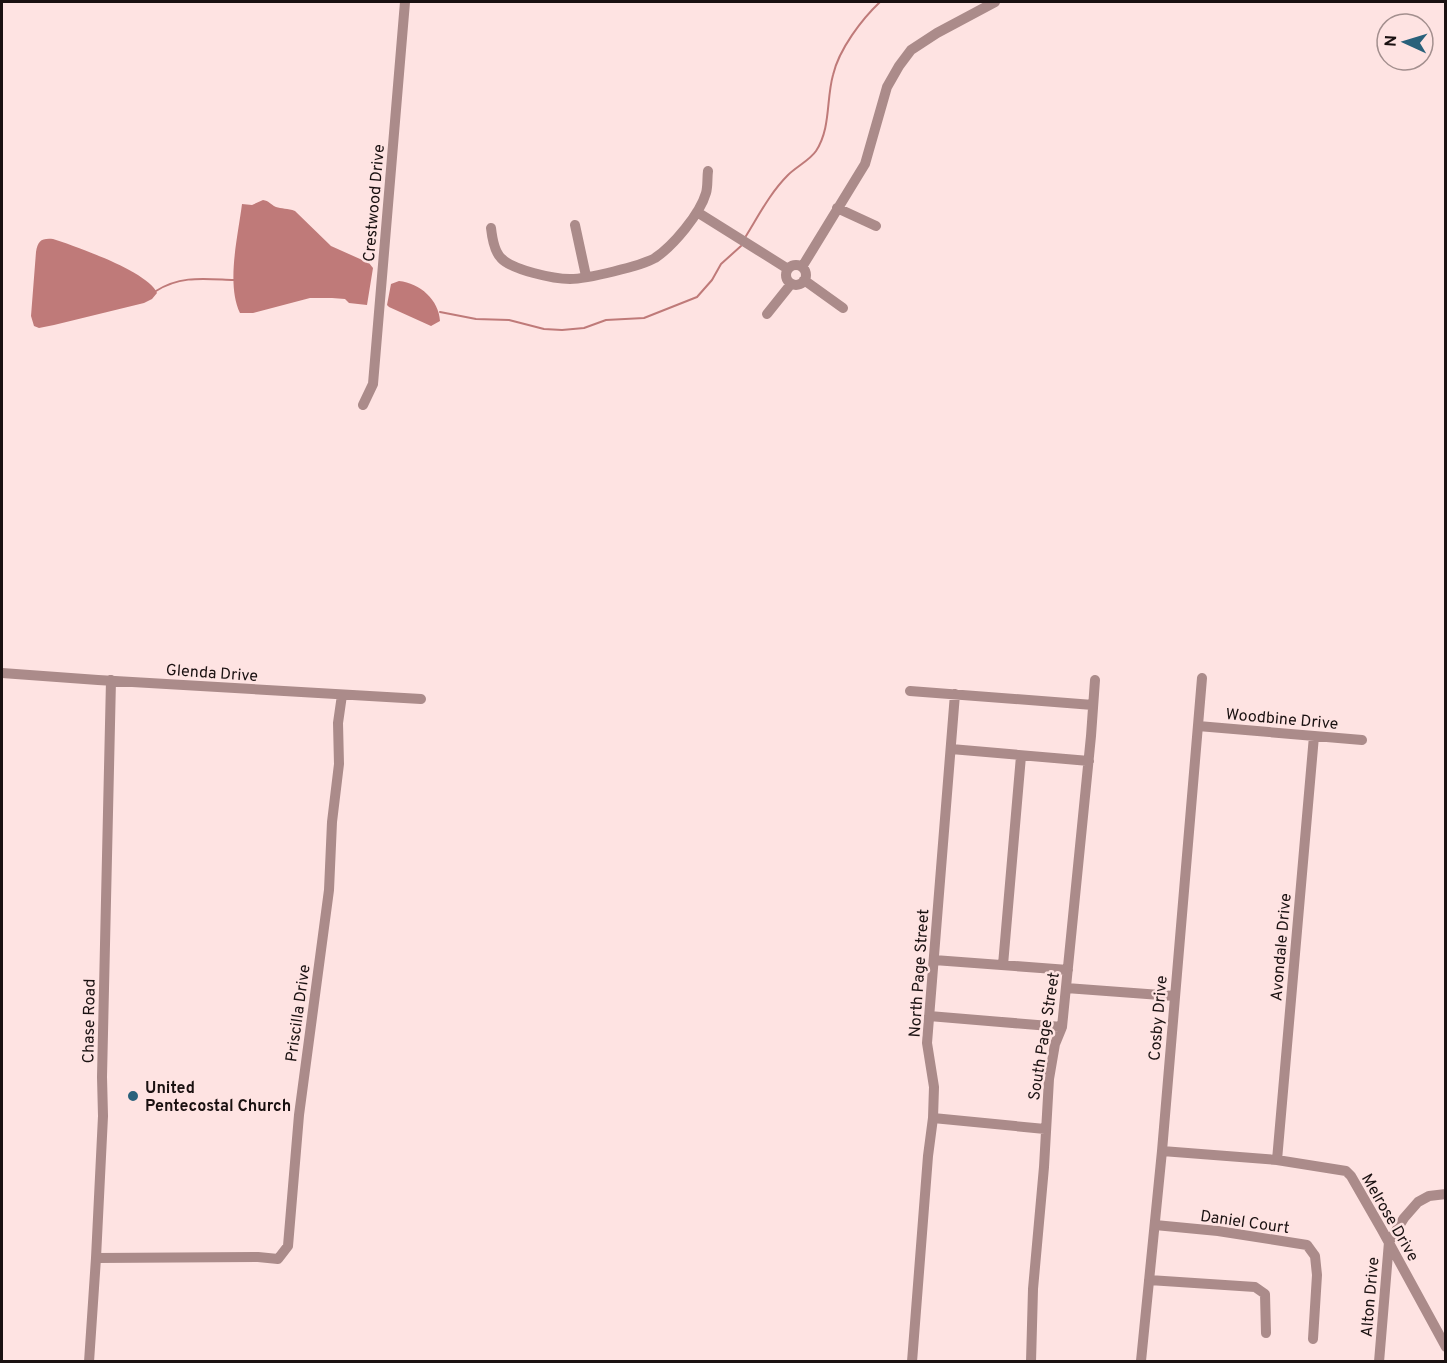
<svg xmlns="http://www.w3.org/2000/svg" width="1447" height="1363" font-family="Overpass,sans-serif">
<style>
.water{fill:#bf7a79}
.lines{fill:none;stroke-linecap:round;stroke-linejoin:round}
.stream{stroke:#bf7a79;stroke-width:2}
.minor{stroke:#ab8b8a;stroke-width:10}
.poi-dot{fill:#29617b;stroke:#fee3e2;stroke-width:2}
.labels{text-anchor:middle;stroke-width:5;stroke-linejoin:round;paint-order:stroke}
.street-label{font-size:16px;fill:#1a1111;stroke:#fee3e2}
.poi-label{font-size:16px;font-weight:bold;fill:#1a1111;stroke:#fee3e2;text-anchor:start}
</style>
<rect width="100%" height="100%" fill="#fee3e2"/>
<path class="water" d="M263 200C269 201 270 204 276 207 281 209 288 208 295 211L331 246 369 263 373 268 367 305 349 303 345 299 332 298H310L253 313H240C226 284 238 236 242 204L252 205Z
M53 239C75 246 149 272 157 293L152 299 144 303 54 325 39 328 34 326 31 316 36 252C38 241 41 238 53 239Z
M399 281C420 283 439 300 440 321L431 326 389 307 387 305 391 284Z"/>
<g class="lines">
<path class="stream" d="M746 236C759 215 770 193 788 175 796 167 810 160 816 151 831 128 826 100 833 75 839 49 862 19 880 2
M156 291C181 275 205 279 234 280
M440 312 476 319 509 320 544 329 562 330 584 328 606 320 644 318 697 297 712 280 721 264 741 246"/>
<path class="minor" d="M837 208 876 226
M697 212 788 269
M575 225 586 276
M491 228C492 237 494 251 501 258 512 270 554 279 570 279 587 279 641 266 655 258 673 246 700 214 706 193 708 186 707 178 708 171
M786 275a10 10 0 1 1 20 0a10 10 0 1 1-20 0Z
M802 267 865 164 887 87 899 66 911 50 937 33 995 2
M804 280 843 308
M767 314 791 284
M363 405 373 384 405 2
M2 673 98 680 421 699
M910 691 1093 705
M1198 726 1362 740
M951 749 1089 761
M934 960 1068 970
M1003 965 1021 756
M1066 988 1174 996
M929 1016 1062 1027
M933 1118 1045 1129
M1162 1151 1277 1160 1346 1171 1351 1176 1382 1230 1446 1347
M1277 1160 1314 736
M1155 1225 1218 1231 1307 1245 1315 1256 1317 1275 1313 1339
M96 1258 258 1257 278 1259 288 1246 299 1115 329 890 332 822 339 764 338 723 342 695
M1149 1280 1255 1287 1265 1294 1266 1333
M1141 1361 1162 1151 1202 678
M89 1362 96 1258 103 1116 102 1077 111 680
M912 1362 928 1156 933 1118 934 1087 927 1043 955 694
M1031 1362 1033 1289 1044 1167 1049 1079 1055 1044 1062 1027 1091 736 1095 680
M1379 1362 1389 1242 1404 1218 1418 1202 1429 1196 1446 1194"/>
</g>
<circle class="poi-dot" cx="133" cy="1096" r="6"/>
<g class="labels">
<g class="street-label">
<text transform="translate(373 203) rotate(-85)" y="6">Crestwood Drive</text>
<text transform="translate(212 672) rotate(4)" y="6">Glenda Drive</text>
<text transform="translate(1282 718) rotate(5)" y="6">Woodbine Drive</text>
<text transform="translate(1280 947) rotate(-85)" y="6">Avondale Drive</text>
<text transform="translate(918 973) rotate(-86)" y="6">North Page Street</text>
<text transform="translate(297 1013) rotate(-82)" y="6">Priscilla Drive</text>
<text transform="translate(1157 1018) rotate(-85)" y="6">Cosby Drive</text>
<text transform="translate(88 1021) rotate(-89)" y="6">Chase Road</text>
<text transform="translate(1043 1036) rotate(-81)" y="6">South Page Street</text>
<text transform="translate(1391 1217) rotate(60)" y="6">Melrose Drive</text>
<text transform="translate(1245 1221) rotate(8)" y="6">Daniel Court</text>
<text transform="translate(1369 1297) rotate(-85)" y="6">Alton Drive</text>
</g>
<g class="poi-label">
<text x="145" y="1093">United<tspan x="145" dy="18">Pentecostal Church</tspan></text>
</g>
</g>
<rect width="1447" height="1363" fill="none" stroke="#1a1111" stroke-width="6"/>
<g transform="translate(1405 42) rotate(274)"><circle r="28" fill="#fee3e2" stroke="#a38f8e" stroke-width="1.5"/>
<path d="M0-4.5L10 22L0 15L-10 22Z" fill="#29617b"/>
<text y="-9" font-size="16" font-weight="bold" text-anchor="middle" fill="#1a1111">N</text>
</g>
</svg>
